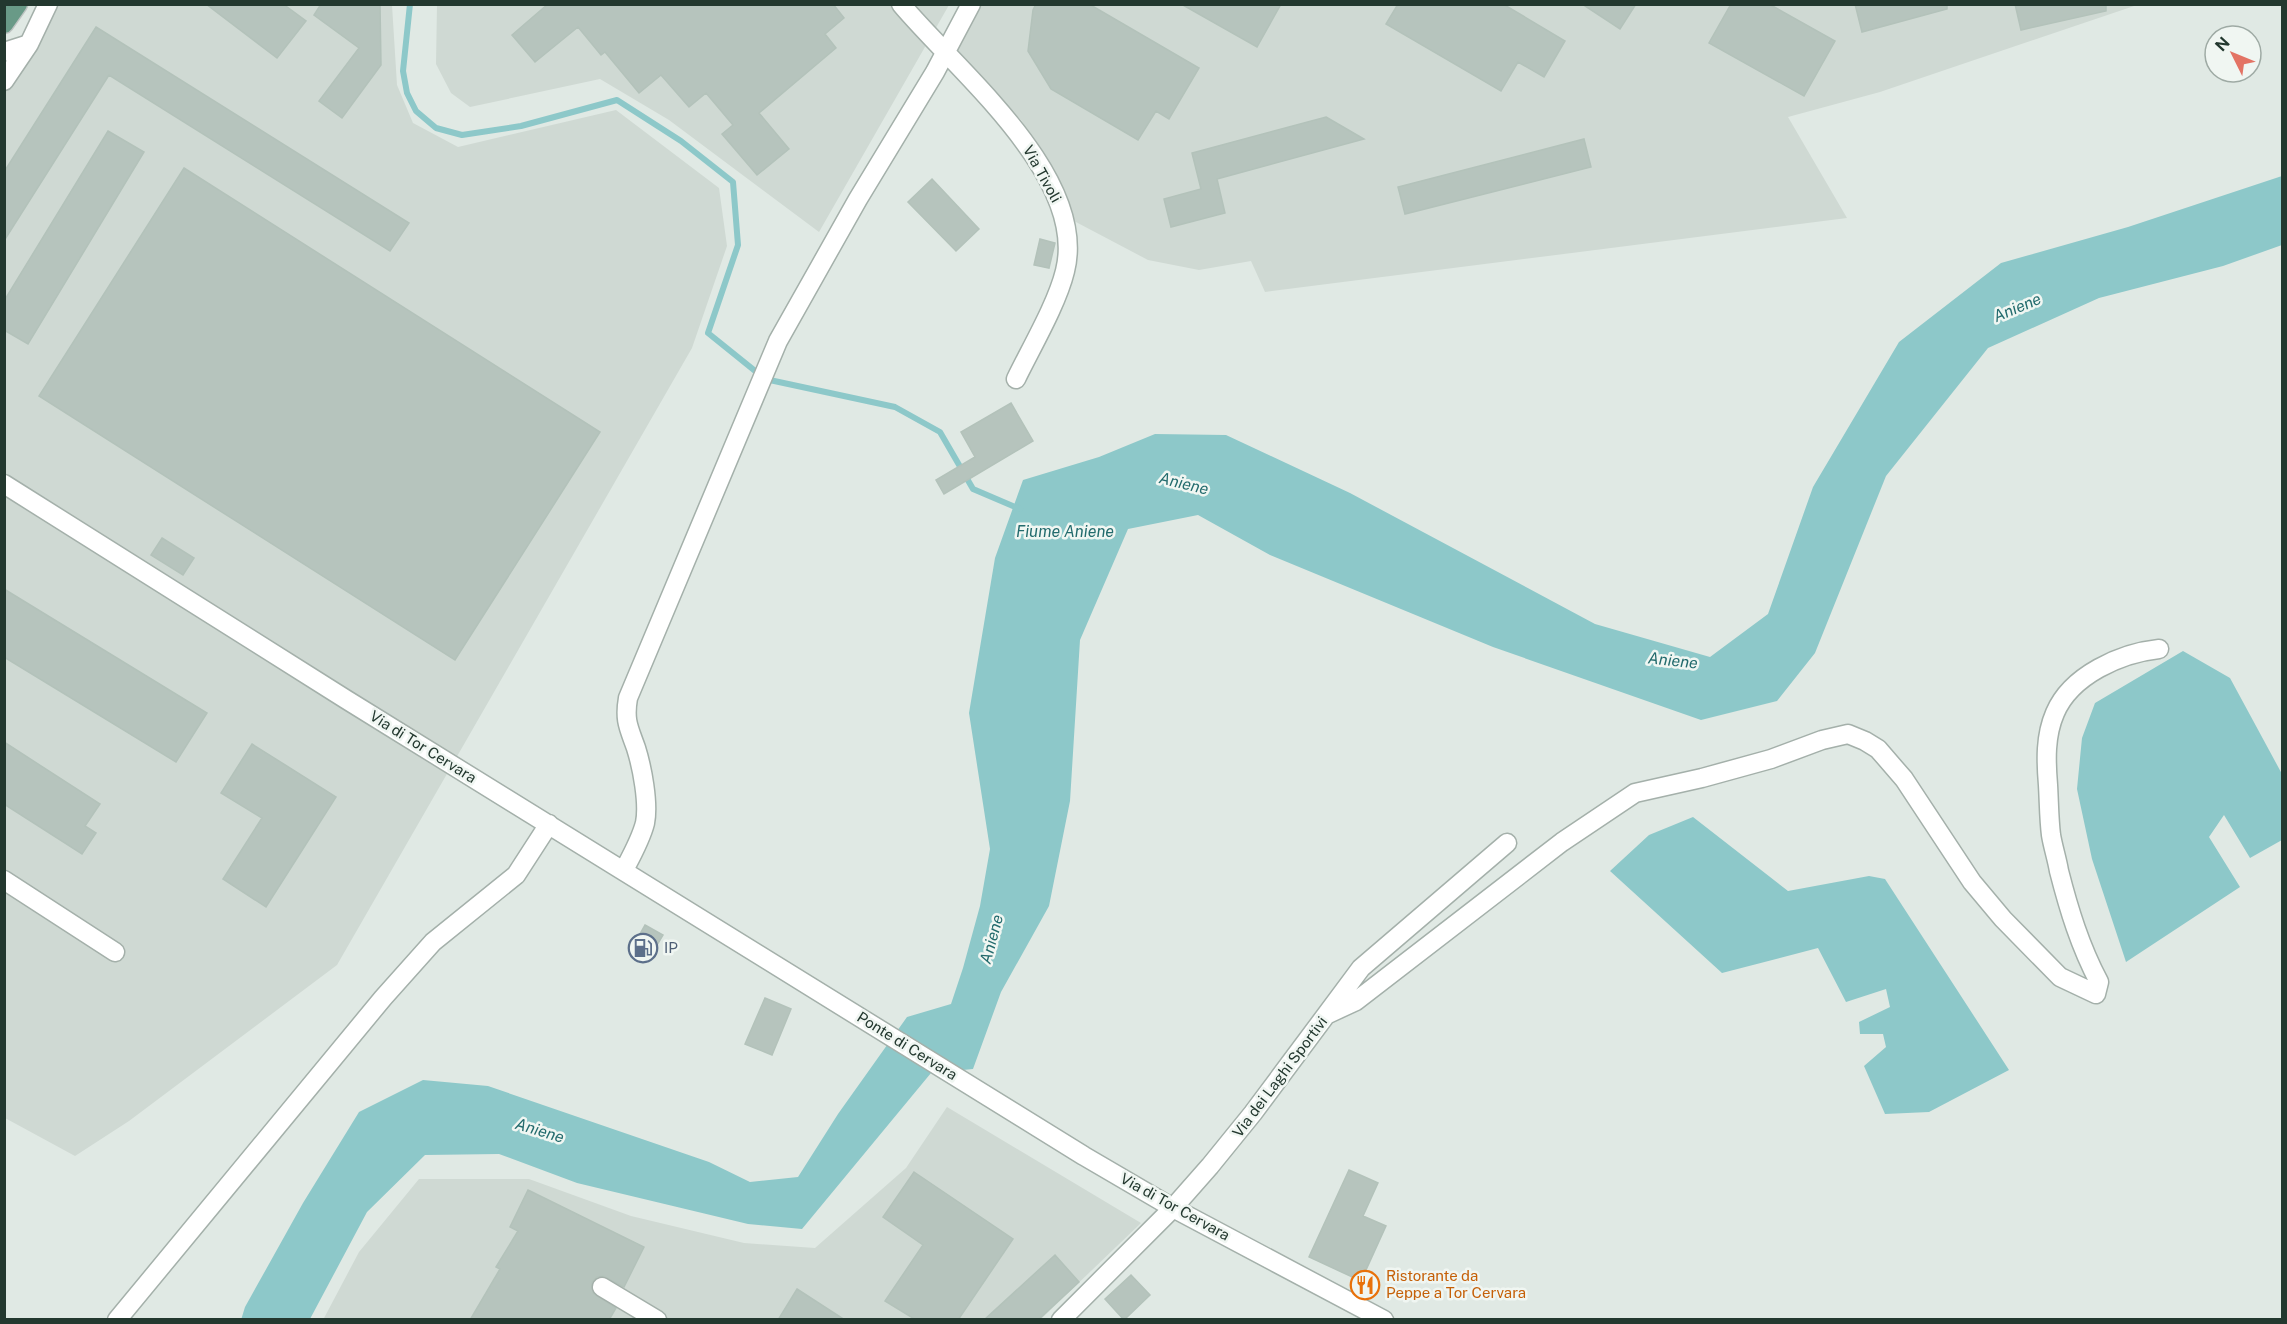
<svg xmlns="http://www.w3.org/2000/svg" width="2287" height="1324" font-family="'Public Sans',sans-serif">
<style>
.built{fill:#cfd9d3}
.water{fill:#8dc8c9}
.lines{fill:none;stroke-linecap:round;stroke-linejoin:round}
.stream{stroke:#8dc8c9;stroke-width:6}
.building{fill:#b6c4bd;stroke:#b3c2ba;stroke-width:1.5}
.minor-casing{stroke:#a4b0aa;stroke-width:21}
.major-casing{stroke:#bdc3c1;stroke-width:21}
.minor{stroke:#fff;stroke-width:18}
.major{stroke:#699a87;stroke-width:18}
.labels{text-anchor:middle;stroke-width:5;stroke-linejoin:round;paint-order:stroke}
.street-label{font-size:15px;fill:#23382f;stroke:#f0f6f2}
.service-label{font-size:15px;fill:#4e5e75;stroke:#f0f6f2;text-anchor:start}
.food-label{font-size:15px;fill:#c56008;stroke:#f0f6f2;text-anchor:start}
.water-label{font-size:16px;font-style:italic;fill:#236b6d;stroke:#f0f6f2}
</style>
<rect width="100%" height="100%" fill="#e0e9e4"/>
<path class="built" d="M980 4 2137 5 1880 92 1788 117 1847 218 1265 292 1251 261 1199 270 1148 260 1074 221 1022 121 955 51Z
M54 5H392L397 85 413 123 458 147 616 110 719 188 727 246 692 348 337 965 129 1121 75 1156 5 1118 4 88Z
M437 5H949L819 232 669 120 600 79 470 107 451 93 436 64Z
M947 1107 1141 1223 1041 1319 323 1320 359 1252 419 1179H529L631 1216 744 1243 815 1248 906 1168Z"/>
<path class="water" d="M2282 176V245L2223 266 2099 298 1988 348 1886 476 1815 653 1777 701 1701 720 1493 647 1270 555 1198 515 1128 529 1080 640 1070 801 1049 906 1001 992 973 1069 931 1073 802 1229 748 1224 577 1183 499 1154 425 1155 367 1212 310 1319 241 1320 245 1307 303 1203 359 1112 423 1080 488 1086 709 1162 750 1182 798 1177 838 1114 907 1017 951 1004 963 968 980 906 990 849 969 713 995 558 1023 480 1099 457 1155 434 1226 435 1350 493 1595 624 1710 657 1768 614 1813 487 1899 342 2001 263 2128 227Z
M2183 651 2230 678 2282 774V840L2250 858 2224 815 2209 837 2240 887 2126 962 2092 859 2077 789 2082 738 2095 703Z
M1693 817 1788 891 1869 876 1885 879 2009 1070 1929 1112 1885 1114 1864 1066 1886 1047 1883 1034H1860L1859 1022 1890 1007 1886 989 1846 1002 1818 948 1722 973 1610 871 1649 835Z"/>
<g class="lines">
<path class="stream" d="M410 4 403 71 407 93 416 111 436 128 462 135 521 126 617 100 681 141 733 182 738 245 708 333 765 379 895 407 940 432 973 489 1020 509"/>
</g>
<path class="building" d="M206 4H283L306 21 277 58Z
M321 4H380L381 65 342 118 319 101 359 48 314 15Z
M548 4H833L844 18 825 34 836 48 759 113 789 149 757 175 722 134 733 125 706 93 689 107 661 75 639 93 605 52 601 55 578 27 535 62 512 35Z
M1036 4H1089L1199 68 1169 119 1156 111 1138 140 1051 89 1028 51 1033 10Z
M1181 4H1281L1257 47Z
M1398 4H1503L1565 41 1544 77 1518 62 1501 91 1386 24Z
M1582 4H1636L1620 29Z
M1731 4H1769L1835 41 1804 96 1709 43Z
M1855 4H1947V9L1862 32Z
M2015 4H2106V11L2021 30Z
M96 27 409 223 390 251 109 75 4 241V172Z
M1326 117 1364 139 1217 179 1225 213 1171 227 1164 199 1201 189 1192 153Z
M108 131 144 152 28 344 4 330V301Z
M1584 139 1591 167 1405 214 1398 187Z
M184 168 600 432 455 660 39 396Z
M932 179 979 229 956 251 908 202Z
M1040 239 1055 243 1049 268 1034 265Z
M1011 403 1033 441 944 494 936 480 975 457 961 432Z
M162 538 194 558 183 575 151 555Z
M4 589 207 713 176 762 4 657Z
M4 742 100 804 85 826 96 833 82 854 4 804Z
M252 744 336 797 266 907 223 879 262 818 221 793Z
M645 925 663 935 648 960 631 950Z
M765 998 791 1009 772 1055 745 1044Z
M1349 1170 1378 1183 1363 1216 1386 1226 1361 1281 1309 1257Z
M914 1172 1013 1239 958 1320H916L885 1301 923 1245 883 1217Z
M528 1190 644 1247 624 1287 603 1276 597 1277 592 1282 593 1293 616 1308 609 1320H470L500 1269 496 1267 518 1231 510 1227Z
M1055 1255 1079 1282 1038 1320H984Z
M1131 1275 1150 1295 1124 1320 1105 1299Z
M797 1289 845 1320H778Z"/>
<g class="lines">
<g class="minor-casing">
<path id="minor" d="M901 4C955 69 1089 176 1065 271 1057 304 1031 348 1016 379
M4 52 29 44
M4 81 29 44 48 4
M4 484 347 700 1084 1156 1173 1208 1384 1320
M624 870C632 855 641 839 645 823 649 803 642 767 636 748 629 728 624 721 628 698L778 341 858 199 935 72 971 4
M4 880 115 952
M1328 1014 1356 1001 1562 842 1635 793 1702 778 1771 759 1822 740 1848 734 1865 741 1878 749 1904 779 1972 882 2003 919 2060 977 2096 994 2099 982C2080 946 2069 910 2059 871 2057 859 2053 847 2051 835 2049 819 2049 802 2048 785 2046 761 2045 736 2055 713 2071 675 2121 653 2159 649
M602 1287 657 1320
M117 1320 383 998 433 942 516 875 549 824
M1061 1320 1173 1208 1210 1166 1253 1113 1361 968 1507 843"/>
</g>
<g class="major-casing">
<path id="major" d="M4 24 18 4"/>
</g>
<use href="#minor" class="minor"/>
<use href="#major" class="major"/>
</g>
<defs>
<g id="fuel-ring" transform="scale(1.5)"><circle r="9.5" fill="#f0f6f2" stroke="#5c6f8a" stroke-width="1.5"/><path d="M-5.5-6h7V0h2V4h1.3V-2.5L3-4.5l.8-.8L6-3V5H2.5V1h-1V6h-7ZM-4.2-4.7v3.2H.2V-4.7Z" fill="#5c6f8a"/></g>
<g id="restaurant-ring" transform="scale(1.5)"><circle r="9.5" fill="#f0f6f2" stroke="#e8710a" stroke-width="1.5"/><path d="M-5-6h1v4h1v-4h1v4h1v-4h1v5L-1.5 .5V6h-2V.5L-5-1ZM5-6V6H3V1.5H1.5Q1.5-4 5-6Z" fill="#e8710a"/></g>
</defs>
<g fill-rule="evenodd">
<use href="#fuel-ring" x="643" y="948"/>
<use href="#restaurant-ring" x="1365" y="1285"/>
</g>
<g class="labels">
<g class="street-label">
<text transform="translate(1042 174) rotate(61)" y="5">Via Tivoli</text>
<text transform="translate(423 747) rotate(32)" y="5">Via di Tor Cervara</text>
<text transform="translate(907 1046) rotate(32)" y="5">Ponte di Cervara</text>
<text transform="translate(1280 1077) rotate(-53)" y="5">Via dei Laghi Sportivi</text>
<text transform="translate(1175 1207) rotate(29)" y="5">Via di Tor Cervara</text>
</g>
<g class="service-label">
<text x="664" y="953">IP</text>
</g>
<g class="food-label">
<text x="1386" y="1281">Ristorante da<tspan x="1386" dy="17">Peppe a Tor Cervara</tspan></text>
</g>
<g class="water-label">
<text transform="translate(2017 307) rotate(-23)" y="6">Aniene</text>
<text transform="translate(1184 483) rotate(14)" y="6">Aniene</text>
<text x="1065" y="537">Fiume Aniene</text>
<text transform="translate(1673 660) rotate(6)" y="6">Aniene</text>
<text transform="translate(991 939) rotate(-75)" y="6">Aniene</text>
<text transform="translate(540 1130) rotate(17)" y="6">Aniene</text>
</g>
</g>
<rect width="2287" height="1324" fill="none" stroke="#23382f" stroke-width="12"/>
<g transform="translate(2233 54) rotate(313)"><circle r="28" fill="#f0f6f2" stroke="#9eaaa4" stroke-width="1.5"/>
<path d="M0-4.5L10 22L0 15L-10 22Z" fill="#e37364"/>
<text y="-9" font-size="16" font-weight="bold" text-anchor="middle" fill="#23382f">N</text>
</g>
</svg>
